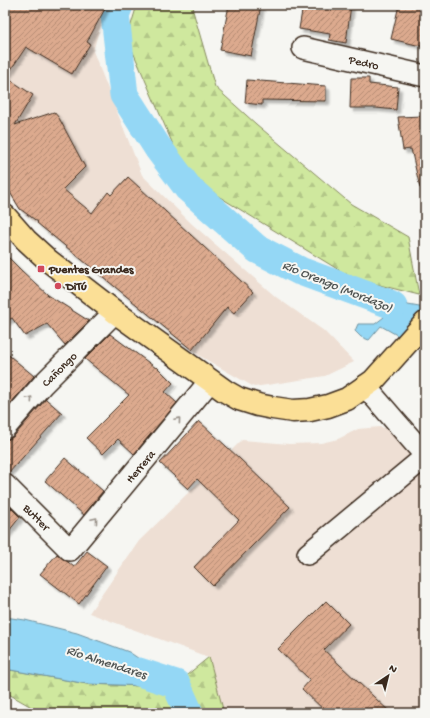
<svg xmlns="http://www.w3.org/2000/svg" width="430" height="718" font-family="'Gochi Hand',sans-serif">
<style>
.built{fill:#eedfd4}
.forest{fill:url(#forest-firs);stroke:#85895e}
.water{fill:#94d7f5;stroke:#70929f}
.lines{fill:none;stroke-linecap:round;stroke-linejoin:round}
.river{stroke:#94d7f5;stroke-width:29}
.building{fill:url(#building-hatch);stroke:#3b2a1e;filter:url(#shadow)}
.minor-casing{stroke:#3b2a1e;stroke-width:24}
.major-casing{stroke:#3b2a1e;stroke-width:25}
.minor{stroke:#f6f6f2;stroke-width:21}
.major{stroke:#fbdf96;stroke-width:22}
.oneway{stroke:#989088}
.poi-dot{fill:#d1495b;stroke:#f6f6f2;stroke-width:1.5}
.labels{text-anchor:middle;stroke-width:4;stroke-linejoin:round;paint-order:stroke}
.street-label{font-size:12px;fill:#3b2a1e;stroke:#f6f6f2}
.poi-label{font-size:12px;font-weight:bold;fill:#3b2a1e;stroke:#f6f6f2;text-anchor:start}
.water-label{font-size:13px;font-style:italic;fill:#515554;stroke:#f6f6f2}
</style>
<defs>
<pattern id="forest-firs" width="22" height="20" patternUnits="userSpaceOnUse"><rect width="22" height="20" fill="#cfe89e"/><path d="M5 1l3.5 6h-7zM16 11l3.5 6h-7z" fill="#b3c788"/></pattern>
<pattern id="building-hatch" width="6" height="6" patternUnits="userSpaceOnUse"><rect width="6" height="6" fill="#dcaa8e"/><path d="M-1 1l2-2M0 6l6-6M5 7l2-2" fill="none" stroke="#b48b73"/></pattern>
<filter id="shadow"><feDropShadow dx="3.5" dy="3.5" stdDeviation="1" flood-color="#0004"/></filter>
</defs>
<rect width="100%" height="100%" fill="#f6f6f2"/>
<filter id="ink" filterUnits="userSpaceOnUse"><feTurbulence type="fractalNoise" baseFrequency=".025" numOctaves="2"/><feDisplacementMap in="SourceGraphic" scale="8" xChannelSelector="R" yChannelSelector="G"/><feConvolveMatrix kernelMatrix="1 2 1 2 8 2 1 2 1" color-interpolation-filters="sRGB"/></filter>
<g filter="url(#ink)">
<path class="built" d="M5 5H107L93 51 142 175 192 224 276 297 324 331 354 362 325 376 254 387 198 355 21 211 5 188Z
M380 427 404 432 425 455V713H224L208 657 89 613 139 541 242 440 289 444 321 443 338 439 358 429Z"/>
<path class="forest" d="M137 5H194L193 11 215 87 256 124 351 204 408 237 419 295 352 278 187 177 127 38Z
M209 657 224 713H42L5 692V669L87 684 148 686 176 684Z"/>
<path class="water" d="M359 282 393 290 403 302 408 305 425 308V351L381 326 369 340 361 337 355 331 358 324H375L384 317V313L377 311C371 301 366 301 355 301L356 291Z
M5 617 25 620 77 633 129 652 176 684 148 686 87 684 5 669Z"/>
<g class="lines">
<path class="river" d="M119 5 115 15 124 95 158 148 188 188 257 249 300 271 390 304 393 306
M139 672 176 684 189 713"/>
</g>
<path class="building" d="M5 5H107L87 42 90 44 72 74 26 47 6 77 33 95 15 125 54 112 59 118 85 167 63 189 92 213 108 192 111 195 128 177 253 292 234 313 227 307 192 350 37 223 38 222 20 209 5 184Z
M229 5H261L251 56 220 50Z
M303 5H351L346 43 329 40 330 34 299 29Z
M399 5H425V47L391 39Z
M351 78H369V84L398 87 396 110 376 108H350Z
M247 80 326 86V101L262 100V105L245 103Z
M423 116 425 124V188H420L411 149 403 150 398 117Z
M5 254 22 271 48 295 89 321 65 345 47 324 25 336 12 318 5 322Z
M110 334 156 368 157 367 173 383 165 392 177 403 134 454 118 439 103 454 86 438 129 395 85 359Z
M5 352 34 376 5 410Z
M46 399 62 413 8 474 5 473V440L9 439 14 436Z
M199 421 240 459 290 507 213 586 194 567 239 520 197 479 188 489 160 463Z
M65 458 103 491 84 515 45 481Z
M5 502 20 517 5 536Z
M87 551 107 566 79 604 40 574 57 554 62 558 68 562 74 567Z
M326 601 349 624 324 650 391 713H327L302 689 310 680 278 649Z"/>
<g class="lines">
<g class="minor-casing">
<path id="minor" d="M303 48 425 76
M365 386 396 422 425 455
M5 428 43 384 115 312
M5 485 70 550 210 381
M308 554 425 457"/>
</g>
<g class="major-casing">
<path id="major" d="M5 216 26 240 49 261 115 312 225 391 239 399 258 405 273 408 293 411 310 410 328 406 347 399 373 381 425 323"/>
</g>
<use href="#minor" class="minor"/>
<use href="#major" class="major"/>
</g>
<defs><path id="oneway-chevron" d="M-2-3.5L2.5 0L-2 3.5" fill="none" stroke-width="1.6" stroke-linecap="round" stroke-linejoin="round"/></defs>
<g class="oneway">
<use href="#oneway-chevron" transform="translate(30 399) rotate(-49)"/>
<use href="#oneway-chevron" transform="translate(178 420) rotate(-50)"/>
<use href="#oneway-chevron" transform="translate(95 520) rotate(-50)"/>
</g>
</g>
<g class="poi-dot">
<rect x="37" y="265" width="8" height="8" rx="2"/>
<circle cx="58" cy="286" r="4"/>
</g>
<g class="labels">
<g class="street-label">
<text transform="translate(364 62) rotate(13)" y="4">Pedro</text>
<text transform="translate(59 369) rotate(-45)" y="4">Cañongo</text>
<text transform="translate(140 466) rotate(-50)" y="4">Herrera</text>
<text transform="translate(37 517) rotate(45)" y="4">Butter</text>
</g>
<g class="poi-label">
<text x="49" y="273">Puentes Grandes</text>
<text x="66" y="290">DiTú</text>
</g>
<g class="water-label">
<text transform="translate(338 285) rotate(22)" y="5">Río Orengo (Mordazo)</text>
<text transform="translate(107 661) rotate(18)" y="5">Río Almendares</text>
</g>
</g>
<rect width="430" height="718" fill="none" stroke="#f6f6f2" stroke-width="20"/>
<rect x="10" y="10" width="410" height="698" fill="none" stroke="#3b2a1e" stroke-width="1.5" filter="url(#ink)"/>
<g transform="translate(388 676) rotate(35)" stroke="#f6f6f2" stroke-width="3" paint-order="stroke">
<path d="M0-3L7 15L0 10L-7 15Z" fill="#3b2a1e"/>
<text y="-6" font-size="11" font-weight="bold" text-anchor="middle" fill="#3b2a1e">N</text>
</g>
</svg>
